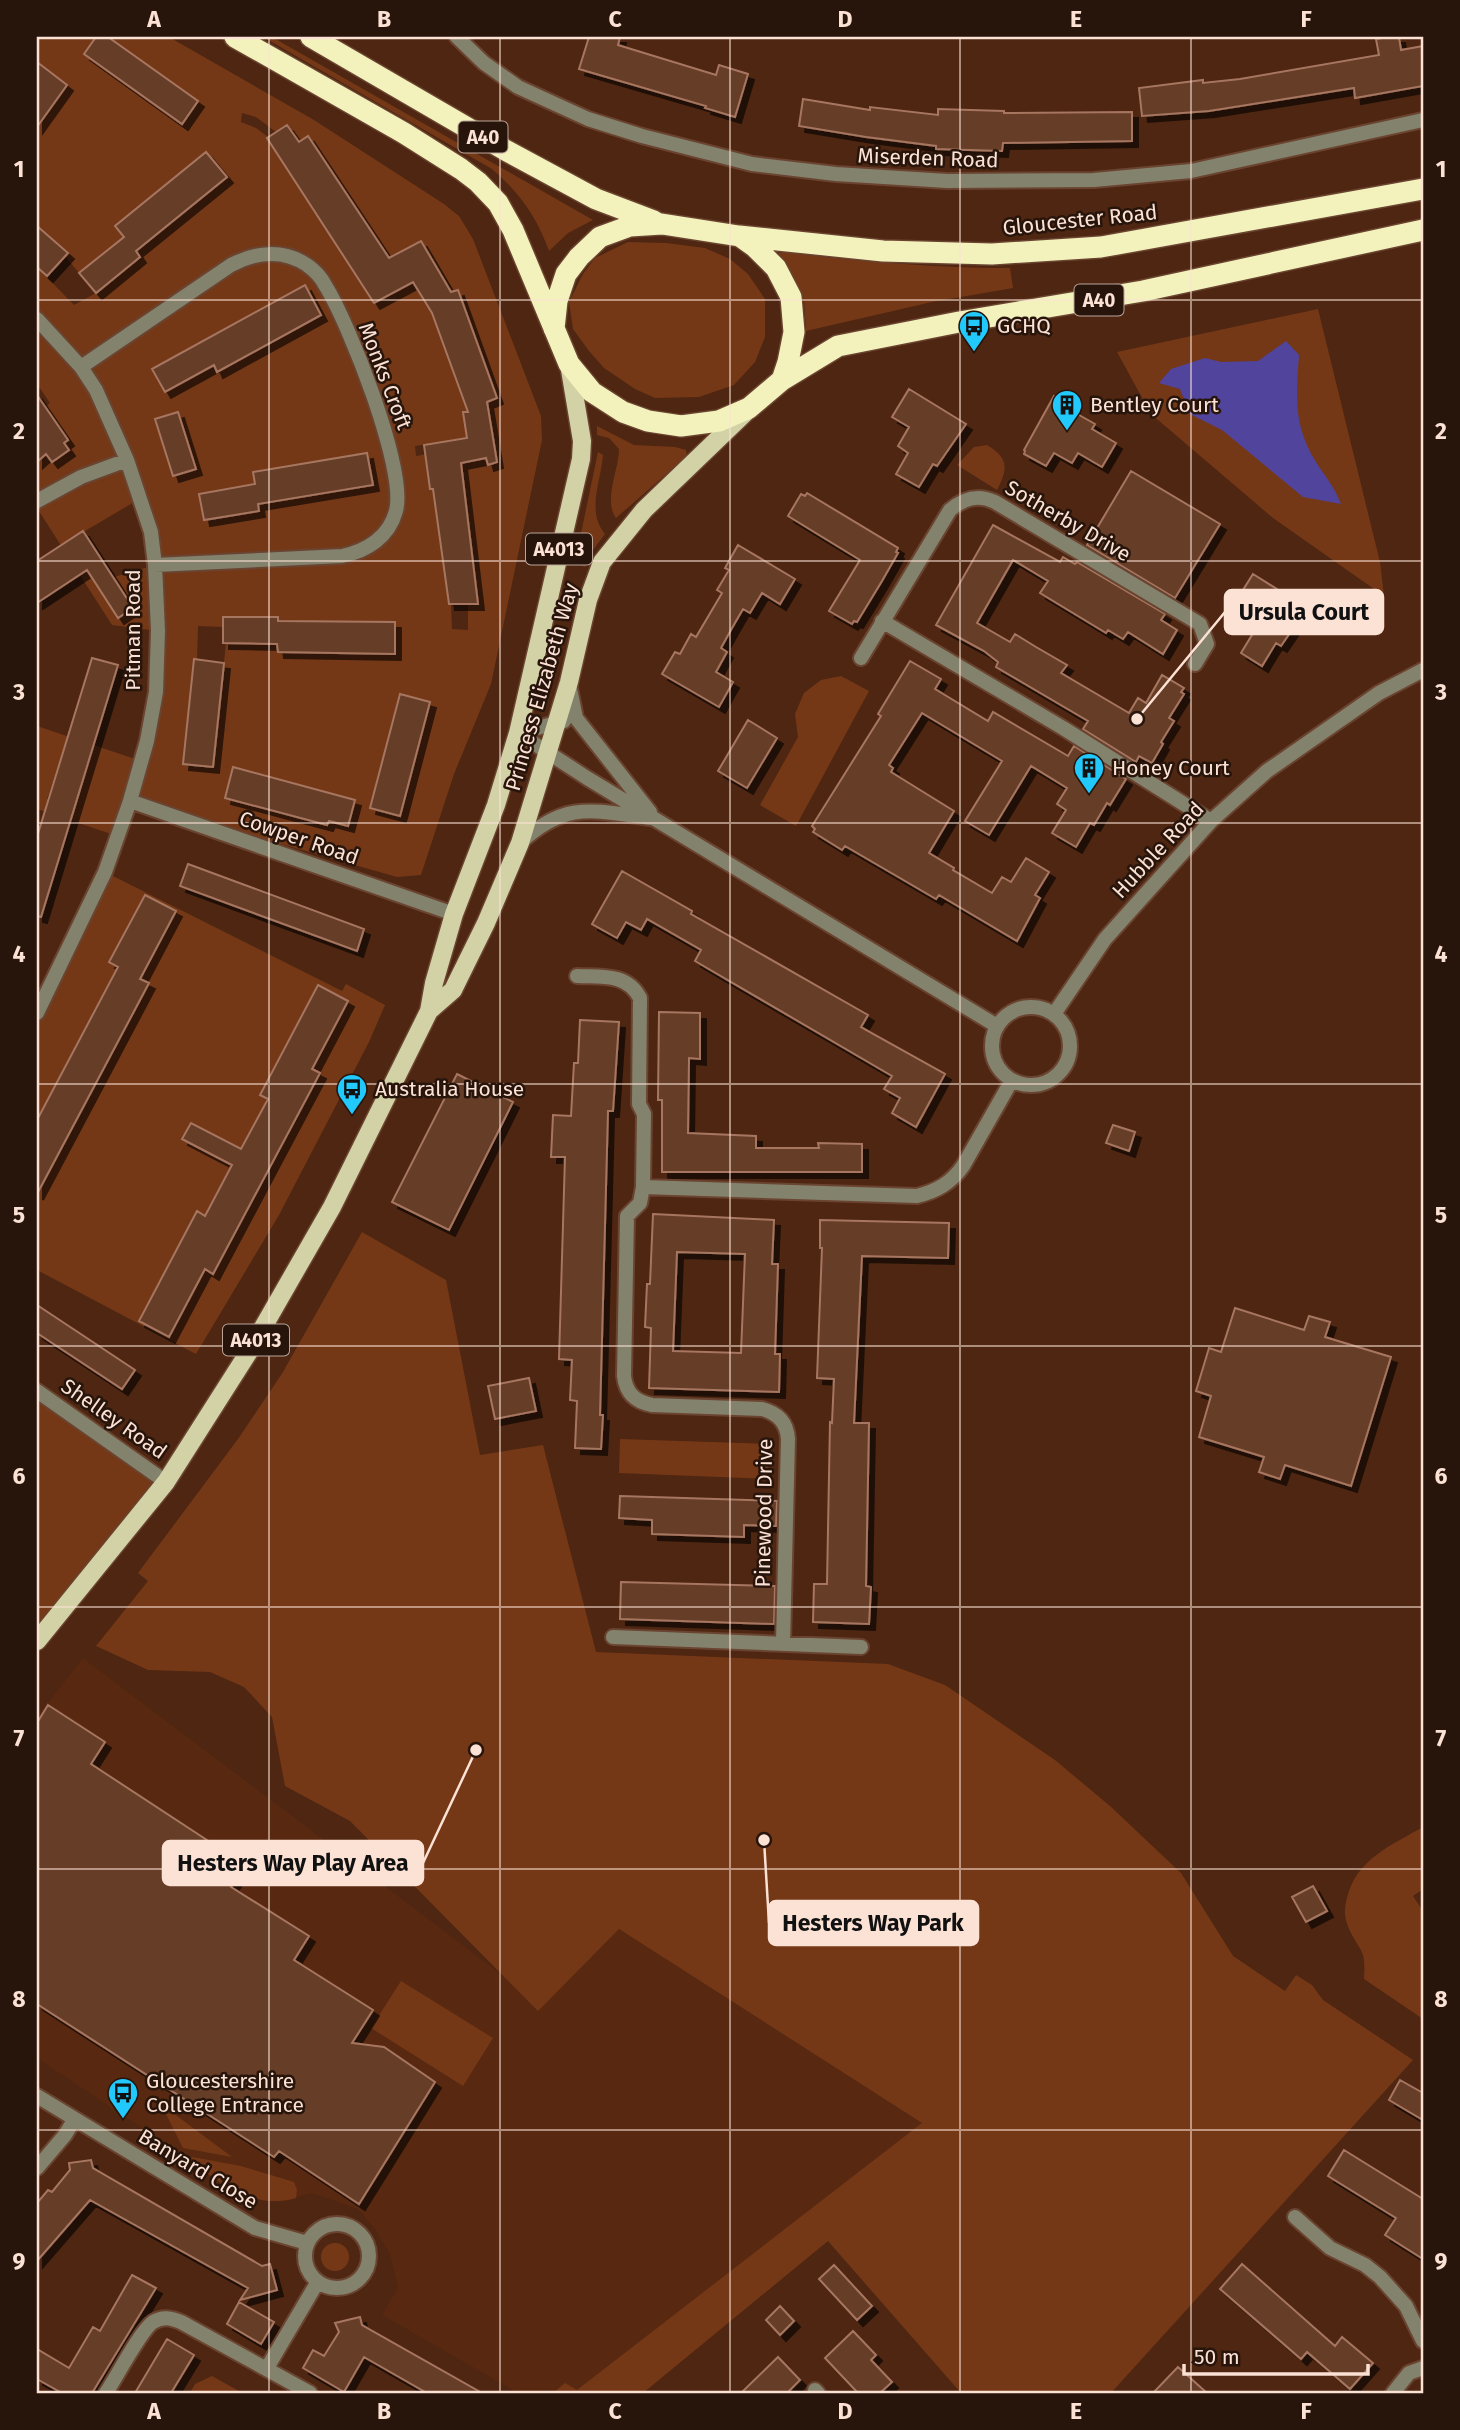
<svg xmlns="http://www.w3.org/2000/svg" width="1460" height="2430" font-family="'Fira Sans',sans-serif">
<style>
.built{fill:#582910}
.green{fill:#753817;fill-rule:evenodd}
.water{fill:#51449d}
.building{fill:#663c27;stroke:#a67660;stroke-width:2;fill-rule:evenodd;filter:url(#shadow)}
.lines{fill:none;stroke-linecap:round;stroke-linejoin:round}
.street-casing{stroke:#6a4430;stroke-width:18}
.primary-casing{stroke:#6a4430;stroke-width:21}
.highway-casing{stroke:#6a4430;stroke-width:24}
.street{stroke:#83826d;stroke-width:14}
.primary{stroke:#d3d2a6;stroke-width:18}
.highway{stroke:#f3f2bc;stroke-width:21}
.grid{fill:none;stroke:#fce1d5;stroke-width:2;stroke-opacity:0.55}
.labels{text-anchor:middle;stroke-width:5;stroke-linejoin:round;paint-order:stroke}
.shield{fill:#27150c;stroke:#bca499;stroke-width:2}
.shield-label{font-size:19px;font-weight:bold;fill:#fce1d5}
.street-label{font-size:21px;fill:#fce1d5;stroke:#27150c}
.poi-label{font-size:21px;fill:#fce1d5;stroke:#27150c;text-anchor:start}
.leader{fill:none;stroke:#fce1d5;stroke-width:2.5}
.callout-dot{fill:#fce1d5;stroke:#27150c;stroke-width:2.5}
.callout{fill:#fce1d5;stroke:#fce1d5;stroke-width:2.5}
.callout-label{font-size:23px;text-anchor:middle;font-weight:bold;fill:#111}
.neatline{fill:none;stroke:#fce1d5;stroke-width:2.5}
.grid-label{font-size:23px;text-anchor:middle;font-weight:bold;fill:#fce1d5}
</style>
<defs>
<filter id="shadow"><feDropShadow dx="6" dy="6" stdDeviation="0" flood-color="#0009"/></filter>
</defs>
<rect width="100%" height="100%" fill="#4e2611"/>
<path class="built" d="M83 1658 538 2002 619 1929 922 2123 828 2241 643 2393H518L382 2315 398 2288 390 2254 375 2229 358 2209 312 2193 286 2201 245 2196 234 2192 190 2160 37 2058V1717Z"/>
<path class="green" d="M37 37H96L85 54 182 124 198 101 108 37H169L314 120 444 204 459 216 473 239 541 416 542 440 491 684 454 774 421 875 397 877 130 801 117 836 37 809V726L141 761 158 631 112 625 37 508V501L44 497 37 487V447L43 456 46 454 52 462 69 450 45 407 50 403 37 384V267L74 305 96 293 140 257 136 251 227 177 206 152 124 237 79 273 65 256 67 253 37 226V127L67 84 41 66 37 71ZM242 113 256 117 276 132 287 125 299 142 309 136 378 241 361 282 268 137 256 128 241 122ZM305 286 321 315 218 371 214 365 165 392 152 368ZM178 412 196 468 174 476 156 419ZM437 443 439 465 477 603 468 604V630L452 629 451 604H449L433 489H430L428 454 416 456 415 446ZM367 453 373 484 258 504 259 511 203 520 199 494 255 484 253 472ZM141 498 155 565 114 577 98 587 68 541ZM223 617H277L278 621 395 622V653L278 652 277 644 226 643 213 766 183 764 194 660H197L198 626 223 627ZM399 695 430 703 400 816 370 807ZM65 746 92 755 74 808 47 799ZM233 768 348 826 329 821 327 825 225 798Z
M263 37H272L593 220 568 233 549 251C537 217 519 192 492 169Z
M628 242 666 243 705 248 730 259 748 274 765 299V337L755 362 734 385 699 397 655 398 635 389 604 368 589 351 573 329 569 302 583 274 595 258Z
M782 252C858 261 933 268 1010 268L1013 288 932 302 806 331 804 300 778 253Z
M1318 309 1380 562 1384 596 1273 518 1151 414 1117 352Z
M597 426 634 445 675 447 686 450 687 456 616 518C603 500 619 470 619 449L609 438 597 435Z
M987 445C1009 458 1008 469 997 490L957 465 974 447Z
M598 452 603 455C601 482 586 511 605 534L587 558 585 567 575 562Z
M841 676 869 691 796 826 760 805 798 737 795 714 804 693 821 680Z
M105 872 342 991 346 984 385 1005 369 1042 279 1215 196 1354 37 1270V1180L42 1183 148 983 140 979 176 911 145 895 110 962 118 967 37 1120V1013ZM318 985 312 1069 319 1073 213 1273 205 1269 168 1337 139 1321 175 1254 183 1258 290 1057 282 1053Z
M362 1232 446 1280 480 1455 543 1445 596 1652 888 1664 945 1685 1055 1760 1110 1806 1181 1873 1233 1956 1285 1991 1296 1975 1312 1985 1323 2000 1413 2060 1111 2393H961L828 2241 643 2393H553L565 2383 577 2390 922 2123 619 1929 538 2011 350 1821 285 1786 272 1717 244 1687 210 1672 148 1670 96 1646 148 1581 138 1573 238 1439 283 1372Z
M37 1391 166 1482 37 1641Z
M620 1439 769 1444 768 1479 619 1473Z
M1423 1827V1889L1413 1896 1423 1911V2019L1364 1979C1366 1948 1361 1954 1349 1929 1344 1918 1344 1909 1347 1898 1356 1859 1392 1845 1423 1827Z
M401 1981 493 2038 463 2086 371 2028Z
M173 2113 232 2157 183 2148 166 2114Z
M192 2157 241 2166 294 2182 297 2190 296 2198C256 2210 220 2185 190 2160Z
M321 2257a14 14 0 1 1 28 0a14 14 0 1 1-28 0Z
M212 2376 239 2391 238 2393H190L195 2384Z"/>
<path class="water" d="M1286 341 1299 355C1296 395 1293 426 1316 462 1326 478 1334 486 1341 504L1303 497 1222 430 1190 414 1180 389 1159 383 1171 369 1205 358 1221 362 1258 361Z"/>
<path class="building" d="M96 37H108L198 101 182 124 84 54Z
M589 37H620L618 45 716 75 719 65 748 74 735 117 705 108 706 106 579 69Z
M1389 37H1399L1401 50 1423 46V86L1355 98 1354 88 1209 111 1142 116 1139 88 1203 80V83L1240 79 1379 55 1376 39Z
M37 62 67 85 37 127Z
M803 99 870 110V107L938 115V109L1004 111V113L1132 112V141L1003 143 1002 151 936 149V146L866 137 799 126Z
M287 125 299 142 308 136 389 258 421 241 451 292 458 290 497 398 487 402 497 462 488 465 486 458 461 463 478 604H449L433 489H430L424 445 467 438 463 412H468L432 313 413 282 374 303 267 138Z
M206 152 227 177 136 251 140 257 96 293 79 273 124 237 115 226Z
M37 226 68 253 47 276 37 267Z
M305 285 321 315 217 372 214 365 165 392 152 369Z
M909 389 966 424 937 466 933 464 919 487 896 474 908 453 898 446 909 427 892 417Z
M37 395 68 440 64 443 69 450 52 462 46 454 37 462Z
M1054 396 1074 408 1072 411 1095 424 1092 429 1116 443 1102 467 1078 453 1072 463 1054 453 1046 466 1024 454 1025 451 1024 450Z
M178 412 196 469 173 476 155 419Z
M367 453 373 485 258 504 259 511 204 520 199 494 255 484 253 472Z
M1131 471 1220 524 1175 598 1087 545Z
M807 493 898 548 896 552 898 553 882 581 857 622 854 621 852 624 829 611 860 560 788 516 801 494 805 496Z
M993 525 1060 562 1063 557 1075 564 1077 562 1165 614 1161 620 1177 630 1163 654 1128 632 1123 639 1108 630 1106 633 1040 593 1048 581 1013 560 977 623 1010 642 1015 634 1036 647 1067 665 1061 673 1129 713 1138 698 1146 703 1162 675 1184 688 1181 692 1184 694 1169 718 1174 721 1161 742 1163 744 1152 763 1139 756 1136 762 1083 729 1088 721 996 667 998 662 984 651 936 625Z
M83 531 133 608 118 618 87 570 37 603V561Z
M738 545 795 579 780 604 762 593 750 613 743 609 732 628 721 648 727 652 716 672 733 682 719 707 662 674 675 652 680 654 691 634 696 637 722 593 717 590 729 570 725 568Z
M1253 574 1307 608 1281 646 1276 643 1262 666 1241 653 1255 630 1248 626 1257 610 1238 598Z
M223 617H278V621L395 622V654L278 652 277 644 223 643Z
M92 658 118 665 41 917 37 916V837Z
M194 659 224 663 213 767 183 764Z
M910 661 941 679 935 689 988 721 993 712 1068 756 1074 746 1126 779 1110 805 1107 803 1094 825 1090 823 1076 847 1052 833 1066 810 1057 804 1067 788 1031 766 989 835 965 821 1002 761 922 713 889 765 893 768 891 772 954 811 929 853 954 868 953 870 992 893 1002 877 1011 882 1026 858 1049 872 1035 895 1040 898 1017 941 939 895 936 899 845 846 842 850 813 832 815 829 812 826 881 716 878 714Z
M400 694 430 702 400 816 370 808Z
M748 720 777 738 747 788 718 771Z
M233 767 355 800 348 826 329 821 327 825 225 798Z
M188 864 364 929 357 951 180 886Z
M622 871 692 911 691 914 868 1015 861 1027 945 1074 916 1127 892 1113 900 1098 884 1089 892 1076 695 961 701 950 647 919 641 930 626 922 617 938 592 924Z
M145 895 176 911 140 979 149 983 37 1194V1120L118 967 109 962Z
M318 985 348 1001 312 1069 320 1073 213 1274 205 1269 169 1337 139 1321 197 1211 205 1216 232 1165 182 1139 191 1123 241 1149 268 1099 260 1095Z
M659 1012 700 1013V1059L689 1058 688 1133 756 1136V1148H819L818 1143 862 1144V1172H662V1100H658Z
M580 1020 619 1022 613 1111H608L600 1415H603L601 1449 575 1448 577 1401 570 1400 572 1360 559 1359 565 1157H551L553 1115 571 1116 574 1063H578Z
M457 1074 513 1102 449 1230 392 1202Z
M1113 1125 1135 1132 1129 1151 1106 1143Z
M653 1214 774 1220 772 1264H778L775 1354H780L779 1392 649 1388 651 1328 645 1327 647 1284H650ZM677 1252 745 1254 741 1353 673 1351Z
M820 1220 949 1223 948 1258 862 1256 854 1423H869L866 1586 871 1587 869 1624 813 1622 814 1584H827L830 1422 832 1423 834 1379 817 1378 822 1248H820Z
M37 1305 135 1370 122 1389 37 1333Z
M1235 1308 1304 1330 1309 1316 1330 1322 1325 1337 1391 1357 1351 1486 1285 1465 1280 1479 1259 1472 1264 1457 1199 1437 1211 1396 1196 1391 1209 1348 1221 1352Z
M529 1378 536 1411 495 1419 488 1386Z
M620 1496 777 1501 776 1526 744 1525V1537L652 1534V1520L619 1518Z
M621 1582 775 1586 774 1624 620 1619Z
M48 1705 105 1742 91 1764 245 1865 231 1887 309 1936 294 1960 373 2010 352 2043 384 2047 435 2082 359 2204 279 2151 274 2157 37 2004V1723Z
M1313 1886 1327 1911 1306 1922 1292 1897Z
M1400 2080 1423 2093V2120L1389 2100Z
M1344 2150 1423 2199V2259L1385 2235 1396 2218 1328 2176Z
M91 2160 93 2168 262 2266 270 2264 277 2290 240 2300 248 2288 90 2200 37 2261V2203L48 2190 52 2192 70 2170 69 2163Z
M1242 2264 1335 2346 1342 2337 1373 2363 1350 2389 1307 2352 1301 2359 1220 2289Z
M834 2265 872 2306 857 2320 819 2279Z
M132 2275 156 2288 92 2393H62L37 2379V2349L69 2368 93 2327 100 2331Z
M239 2302 274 2322 261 2344 227 2324Z
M780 2306 794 2321 780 2335 766 2320Z
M360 2317 362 2325 482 2393H427L364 2357 344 2392 303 2368 313 2350 324 2356 339 2332 335 2323Z
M853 2331 876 2355 871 2360 892 2382 880 2393H858L825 2358Z
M167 2339 194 2355 171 2393H135Z
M778 2357 800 2380 787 2393H741Z
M1178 2367 1207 2393H1153Z"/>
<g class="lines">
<g class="street-casing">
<path id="street" d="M457 37 484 63 518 87 588 119 642 136 752 164 836 174 947 181 1094 180 1191 171 1423 120
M37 319 81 367 96 390 127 460 151 532 155 565 158 631 156 692 147 741 130 801 105 872 37 1013
M81 367 231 265C256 252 283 249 307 265 314 270 321 277 325 285 349 323 407 470 396 511 389 537 367 551 342 556L155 565
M37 501 81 477 127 460
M882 621 1063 728 1211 821
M861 658 950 510C964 498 978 494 995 502L1200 624 1207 644 1195 664
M569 684 576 718 650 812
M518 733 587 778 997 1026
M518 733 564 721
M130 801 454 914
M520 843C566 800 594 811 651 818
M577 976C602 977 627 973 640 998L639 1104 644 1114 643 1187
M992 1046a39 39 0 1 1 78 0a39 39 0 1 1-78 0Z
M1054 1014 1105 939 1211 821 1267 771 1379 693 1423 670
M37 1391 166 1482
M613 1637 861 1647
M783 1643 788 1439C787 1423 778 1413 762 1409L652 1405C635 1402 626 1393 624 1376L627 1216 640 1203 643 1187 917 1196C937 1191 951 1183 963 1166L1012 1080
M37 2096 255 2228 307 2243
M37 2168 65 2135 74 2120
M1295 2217 1330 2248 1365 2265 1380 2277 1406 2306 1423 2341
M305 2256a32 32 0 1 1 64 0a32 32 0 1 1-64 0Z
M267 2368 317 2283
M815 2390 818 2393
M106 2393C116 2378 141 2330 153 2322 163 2316 171 2318 181 2322L310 2393
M1393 2393 1409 2373 1423 2368"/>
</g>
<g class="primary-casing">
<path id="primary" d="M429 1011 453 990 486 923 520 843 569 682 588 600 602 562 644 510 747 411
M37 1641 166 1482 250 1350 332 1207 429 1011 434 983 454 914 496 805 518 733 581 459 582 441 569 364"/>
</g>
<g class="highway-casing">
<path id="highway" d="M235 37 404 133 461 169 478 182 498 203 513 230 569 364 592 392 623 412 648 421 681 426 719 421 749 408 782 380 788 362 794 332 791 297 776 268 755 247 741 237
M311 37 507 151 596 199 654 221
M554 329 557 301 566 274 579 257 600 237 630 226 662 224 739 236 883 251 992 254 1101 247 1423 189
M782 380 838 346 959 322 1143 291 1423 230"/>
</g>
<use href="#street" class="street"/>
<use href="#primary" class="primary"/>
<use href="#highway" class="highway"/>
</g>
<path class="grid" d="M269 37V2393M500 37V2393M730 37V2393M960 37V2393M1191 37V2393M37 300H1423M37 561H1423M37 823H1423M37 1084H1423M37 1346H1423M37 1607H1423M37 1869H1423M37 2130H1423"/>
<defs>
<g id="bus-pin" transform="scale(1.575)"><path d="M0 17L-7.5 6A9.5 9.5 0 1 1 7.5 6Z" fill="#21c9fd" stroke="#27150c"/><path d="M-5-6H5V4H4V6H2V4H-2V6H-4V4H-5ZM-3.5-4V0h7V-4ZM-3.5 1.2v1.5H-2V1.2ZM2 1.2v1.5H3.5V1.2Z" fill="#111"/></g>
<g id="building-pin" transform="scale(1.575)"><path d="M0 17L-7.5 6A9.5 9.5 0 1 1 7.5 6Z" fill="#21c9fd" stroke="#27150c"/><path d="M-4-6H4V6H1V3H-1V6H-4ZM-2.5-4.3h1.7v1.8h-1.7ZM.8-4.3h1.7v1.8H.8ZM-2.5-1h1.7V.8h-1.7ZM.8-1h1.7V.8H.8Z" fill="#111"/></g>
</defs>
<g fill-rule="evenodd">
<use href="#bus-pin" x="974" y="326"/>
<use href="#building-pin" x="1067" y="405"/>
<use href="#building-pin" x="1089" y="768"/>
<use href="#bus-pin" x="352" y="1089"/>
<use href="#bus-pin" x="123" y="2093"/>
</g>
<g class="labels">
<g class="shield">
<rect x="458.5" y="121.5" width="49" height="31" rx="5"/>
<rect x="1074.5" y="284.5" width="49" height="31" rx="5"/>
<rect x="526" y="533.5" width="66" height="31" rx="5"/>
<rect x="223" y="1324.5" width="66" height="31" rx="5"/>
</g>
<g class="shield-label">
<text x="483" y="144">A40</text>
<text x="1099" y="307">A40</text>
<text x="559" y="556">A4013</text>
<text x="256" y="1347">A4013</text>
</g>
<g class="street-label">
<text transform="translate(928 158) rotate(2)" y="7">Miserden Road</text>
<text transform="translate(1080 220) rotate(-6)" y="7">Gloucester Road</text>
<text transform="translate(385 376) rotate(69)" y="7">Monks Croft</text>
<text transform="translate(1068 521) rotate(30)" y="7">Sotherby Drive</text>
<text transform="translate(133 630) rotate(-90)" y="7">Pitman Road</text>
<text transform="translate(542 687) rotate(-74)" y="7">Princess Elizabeth Way</text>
<text transform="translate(299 838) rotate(19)" y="7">Cowper Road</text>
<text transform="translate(1158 850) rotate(-47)" y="7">Hubble Road</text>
<text transform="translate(114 1419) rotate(35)" y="7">Shelley Road</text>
<text transform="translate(764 1513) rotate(-89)" y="7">Pinewood Drive</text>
<text transform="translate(198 2169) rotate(31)" y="7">Banyard Close</text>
</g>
<g class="poi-label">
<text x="997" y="333">GCHQ</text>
<text x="1090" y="412">Bentley Court</text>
<text x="1112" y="775">Honey Court</text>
<text x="375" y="1096">Australia House</text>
<text x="146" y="2088">Gloucestershire<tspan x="146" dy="24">College Entrance</tspan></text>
</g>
</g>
<path class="leader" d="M1137 719L1225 612M476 1750L423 1863M764 1840L769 1923"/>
<g class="callout-dot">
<circle cx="1137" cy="719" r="7"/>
<circle cx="476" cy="1750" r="7"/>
<circle cx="764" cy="1840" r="7"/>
</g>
<g class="callout">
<rect x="1225" y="590" width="158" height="44" rx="7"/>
<rect x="163" y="1841" width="260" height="44" rx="7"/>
<rect x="769" y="1901" width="209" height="44" rx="7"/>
</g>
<g class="callout-label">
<text x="1304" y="620">Ursula Court</text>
<text x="293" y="1871">Hesters Way Play Area</text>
<text x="873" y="1931">Hesters Way Park</text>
</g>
<rect width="1460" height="2430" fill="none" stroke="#27150c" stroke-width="77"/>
<path d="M1184 2364v10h184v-10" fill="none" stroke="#fce1d5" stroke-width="3.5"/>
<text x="1194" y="2364" font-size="21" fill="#fce1d5" stroke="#27150c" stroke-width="5" paint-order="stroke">50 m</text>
<rect x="38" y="38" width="1384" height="2354" class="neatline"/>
<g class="grid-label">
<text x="154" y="27">A</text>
<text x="384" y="27">B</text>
<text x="615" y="27">C</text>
<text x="845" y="27">D</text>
<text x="1076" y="27">E</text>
<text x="1306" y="27">F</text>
<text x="19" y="177">1</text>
<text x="1441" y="177">1</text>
<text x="19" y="439">2</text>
<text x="1441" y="439">2</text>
<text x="19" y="700">3</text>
<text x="1441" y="700">3</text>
<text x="19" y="962">4</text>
<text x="1441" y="962">4</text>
<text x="19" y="1223">5</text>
<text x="1441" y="1223">5</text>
<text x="19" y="1484">6</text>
<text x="1441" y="1484">6</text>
<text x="19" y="1746">7</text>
<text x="1441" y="1746">7</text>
<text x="19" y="2007">8</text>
<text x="1441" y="2007">8</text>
<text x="19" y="2269">9</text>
<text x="1441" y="2269">9</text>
<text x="154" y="2419">A</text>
<text x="384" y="2419">B</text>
<text x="615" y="2419">C</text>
<text x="845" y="2419">D</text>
<text x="1076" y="2419">E</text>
<text x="1306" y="2419">F</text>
</g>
</svg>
